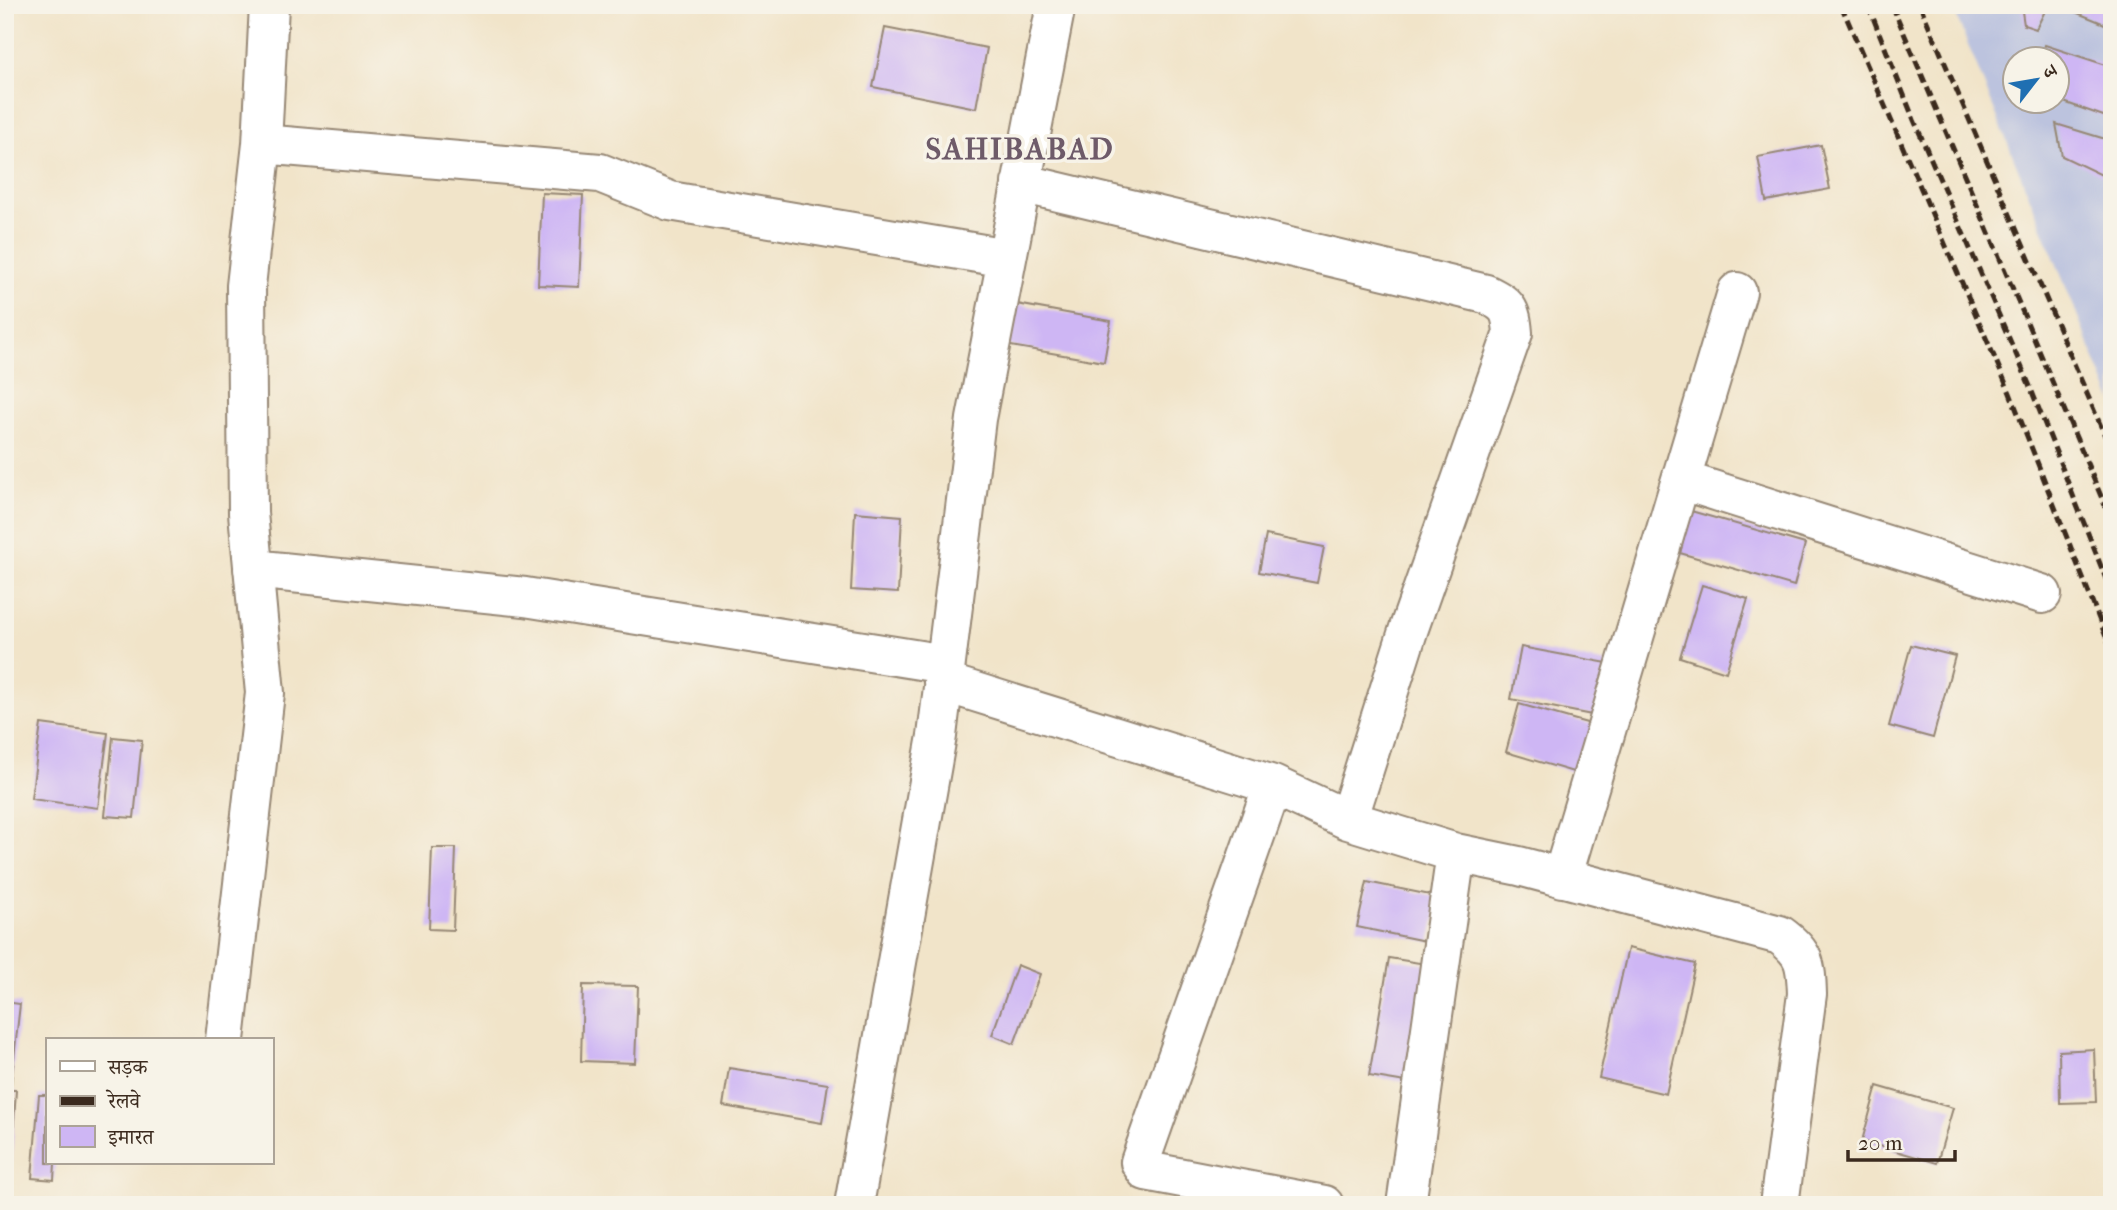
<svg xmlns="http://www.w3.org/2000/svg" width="2117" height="1210" font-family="'IM FELL French Canon','Noto Serif Devanagari',serif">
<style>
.industrial{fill:#bcc3de;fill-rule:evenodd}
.building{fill:#ceb6f4}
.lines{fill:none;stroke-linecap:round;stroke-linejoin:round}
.minor-casing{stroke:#968774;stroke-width:42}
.minor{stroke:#fff;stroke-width:38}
.rail{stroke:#3b2a1e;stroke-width:5;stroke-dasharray:10 5;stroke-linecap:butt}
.labels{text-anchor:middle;stroke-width:7;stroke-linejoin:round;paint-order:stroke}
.district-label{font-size:30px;font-weight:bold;letter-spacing:2px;fill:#6e5b69;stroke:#f7f3e8}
</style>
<rect width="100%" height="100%" fill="#f7f3e8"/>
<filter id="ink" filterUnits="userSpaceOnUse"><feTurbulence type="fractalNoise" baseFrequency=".0143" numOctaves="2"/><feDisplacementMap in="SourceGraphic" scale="14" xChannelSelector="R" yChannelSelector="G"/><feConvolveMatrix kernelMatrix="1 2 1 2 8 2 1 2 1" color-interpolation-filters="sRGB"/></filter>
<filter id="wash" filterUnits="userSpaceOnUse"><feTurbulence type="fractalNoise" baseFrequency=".00686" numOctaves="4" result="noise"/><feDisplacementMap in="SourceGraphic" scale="28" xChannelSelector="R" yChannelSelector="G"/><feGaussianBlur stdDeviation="1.57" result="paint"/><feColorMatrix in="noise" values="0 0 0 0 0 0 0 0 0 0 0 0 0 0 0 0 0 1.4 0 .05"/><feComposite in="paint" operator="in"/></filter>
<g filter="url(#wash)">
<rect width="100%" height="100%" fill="#f1e4c9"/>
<path class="industrial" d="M1952 5H2112V402V401ZM2016 60H2058V102H2016Z"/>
<g id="blocks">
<path class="building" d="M2021 5H2048L2036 29 2024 25Z
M2058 5H2112V27Z
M885 28 987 48 976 108 873 87Z
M2045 45 2112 67V119L2058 100V60H2040Z
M2056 124 2112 141V180L2062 156Z
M1821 145 1830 189 1766 201 1758 157Z
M542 193 583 195 579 287 538 285Z
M1006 302 1111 321 1104 362 999 344Z
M1691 511 1805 544 1794 586 1680 553Z
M855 512 902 516 898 593 851 590Z
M1266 535 1324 547 1317 583 1259 572Z
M1702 585 1748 599 1726 672 1680 657Z
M1911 645 1955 656 1933 738 1889 726Z
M1521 647 1618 665 1607 718 1511 699Z
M1519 704 1594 725 1580 774 1506 752Z
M41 724 108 733 98 808 31 799Z
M113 737 142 740 134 818 105 816Z
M432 848H456L453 930 429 929Z
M1367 882 1440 897 1430 942 1357 927Z
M1628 948 1695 964 1666 1094 1599 1078Z
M1389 958 1438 966 1418 1084 1369 1076Z
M1017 965 1040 974 1014 1044 992 1035Z
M583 985 638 986 635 1063 581 1061Z
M5 1002 20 1004 11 1085 5 1084Z
M2094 1049 2096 1102 2060 1103 2059 1051Z
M729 1068 828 1084 822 1123 723 1106Z
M1877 1086 1953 1108 1937 1163 1862 1141Z
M5 1090H16L11 1167 5 1166Z
M39 1095H47V1163H55L54 1180 32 1178Z"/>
</g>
</g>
<g filter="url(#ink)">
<use href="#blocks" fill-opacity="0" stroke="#968774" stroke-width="2"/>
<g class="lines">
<g class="minor-casing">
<path id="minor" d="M262 144 600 173 670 201 1007 258
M1021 183 1486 294C1508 305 1511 309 1513 333L1409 628 1348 820
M1681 480 2042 594
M253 569 525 597 945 664
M943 682 1273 785 1348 820 1456 853 1519 866 1780 935C1805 953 1806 964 1807 994L1779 1205
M1273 785 1140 1162 1146 1171 1324 1205
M1562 878 1737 292
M225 1040 265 693 248 513 246 286 262 144 269 5
M854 1205 937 736 976 419 1056 5
M1406 1205 1456 853"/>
</g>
<use href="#minor" class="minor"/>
<path class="rail" d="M1841 5 2010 393 2112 652
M1868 5 1914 120 2029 384 2112 594
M1892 5 2112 522
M1920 5 2112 452"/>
</g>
</g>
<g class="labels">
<g class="district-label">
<text x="1020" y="159">SAHIBABAD</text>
</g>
</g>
<rect width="2117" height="1210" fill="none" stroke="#f7f3e8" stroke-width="28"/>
<rect x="46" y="1038" width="228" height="126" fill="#f7f3e8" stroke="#aca397" stroke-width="2"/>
<rect x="60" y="1061" width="35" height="10" fill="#ffffff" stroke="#aca397" stroke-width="2"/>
<text x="108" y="1074" font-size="21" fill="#3b2a1e">सड़क</text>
<rect x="60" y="1096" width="35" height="10" fill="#3b2a1e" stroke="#aca397" stroke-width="2"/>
<text x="108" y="1108" font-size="21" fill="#3b2a1e">रेलवे</text>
<rect x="60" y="1126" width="35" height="21" fill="#ceb6f4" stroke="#aca397" stroke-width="2"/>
<text x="108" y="1144" font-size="21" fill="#3b2a1e">इमारत</text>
<g transform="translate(2036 80) rotate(59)"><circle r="33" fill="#f7f3e8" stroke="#aca397" stroke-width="2"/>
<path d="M0-5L12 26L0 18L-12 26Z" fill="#1f6fb2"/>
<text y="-10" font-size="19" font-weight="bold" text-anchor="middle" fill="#3b2a1e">उ</text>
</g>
<path d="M1848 1150v10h107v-10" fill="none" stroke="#3b2a1e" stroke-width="3.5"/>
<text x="1858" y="1150" font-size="21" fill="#3b2a1e" stroke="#f7f3e8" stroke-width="5" paint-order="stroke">20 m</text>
</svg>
